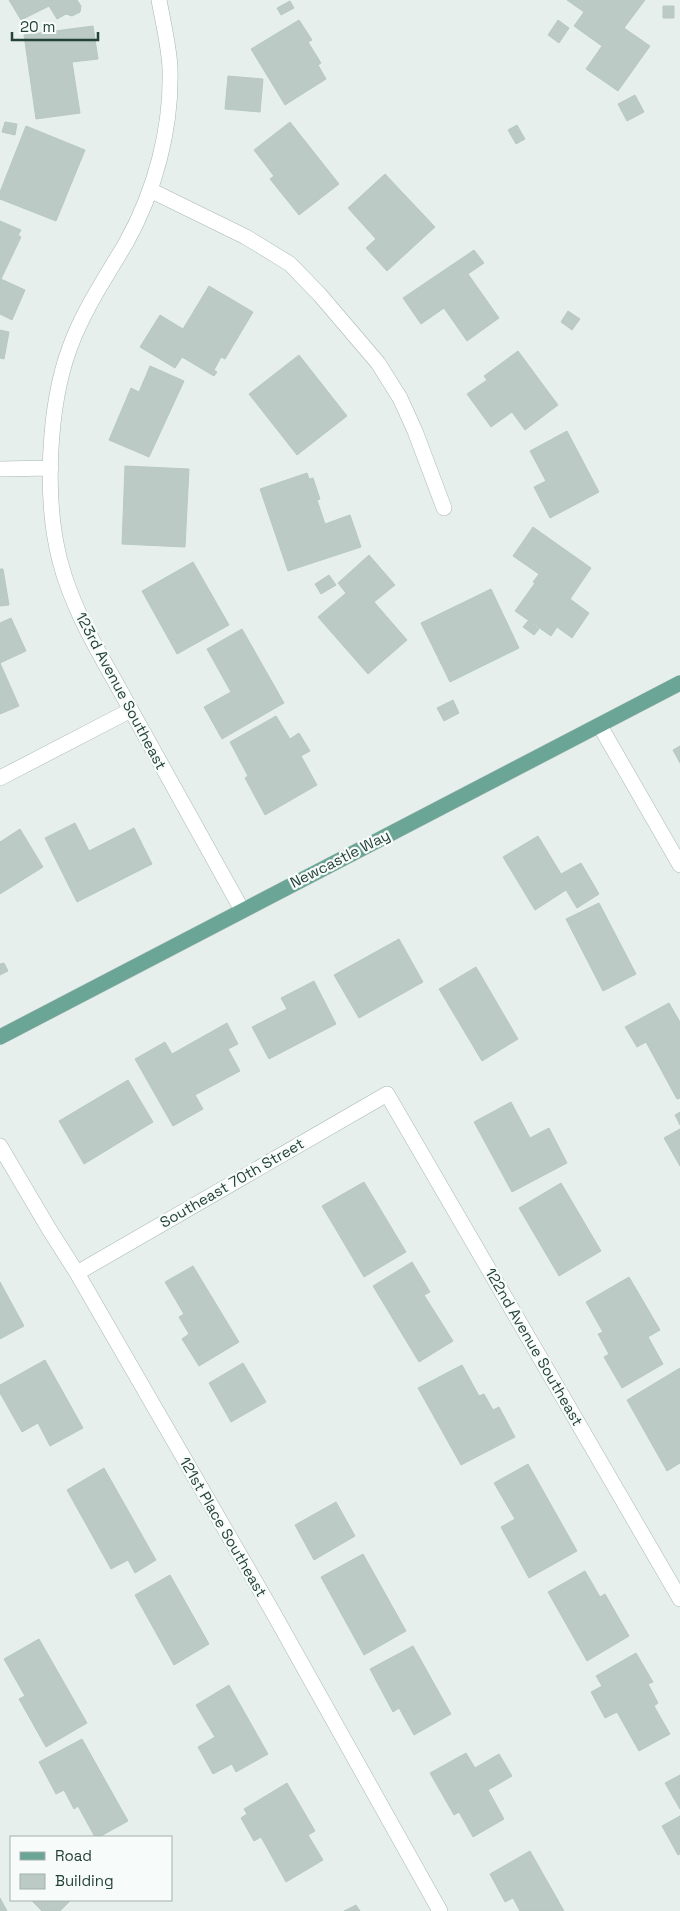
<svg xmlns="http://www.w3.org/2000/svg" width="680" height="1911" font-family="'Space Grotesk',sans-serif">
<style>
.building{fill:#bbcac4;stroke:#b8c9c2}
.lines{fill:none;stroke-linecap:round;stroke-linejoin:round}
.minor-casing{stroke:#a8b8b2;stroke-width:16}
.major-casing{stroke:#c2cac8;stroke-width:16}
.minor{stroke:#fff;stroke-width:15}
.major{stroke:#6aa596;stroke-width:15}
.labels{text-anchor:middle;stroke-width:4.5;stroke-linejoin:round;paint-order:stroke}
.street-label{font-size:15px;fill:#24423a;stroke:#f7fbf9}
</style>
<rect width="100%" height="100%" fill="#e6efeb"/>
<path class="building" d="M9 0H77L81 6 80 12 72 16 66 14 57 19 49 6 21 20Z
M567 0H645L624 28 650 46 618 91 586 69 602 46 574 26 584 12Z
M290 1 294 8 281 15 277 8Z
M663 6H674V18H663Z
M299 20 312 40 308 42 321 63 318 65 326 79 285 105 251 49Z
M558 20 569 28 559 43 548 35Z
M93 26 98 59 72 62 80 113 36 119 24 35Z
M228 76 263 79 260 112 225 109Z
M635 95 644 112 627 121 618 104Z
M5 122 17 124 15 135 2 132Z
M290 122 339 184 299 215 270 179 274 176 254 150Z
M517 125 525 139 516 144 508 130Z
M26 126 85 150 56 221 0 199V192Z
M385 174 435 227 387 271 366 248 376 239 348 208Z
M0 221 21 230 18 235 21 237 1 279 25 290 12 320 0 314Z
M474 250 484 263 468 274 499 318 467 341 444 308 421 324 403 298Z
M209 286 253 312 225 359 221 357 214 370 217 372 214 376 182 357 175 368 140 347 160 315 183 329Z
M568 311 580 319 572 330 561 322Z
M0 330 9 332 4 359 0 358Z
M518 351 558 405 525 430 512 412 491 427 467 394 487 380 484 376Z
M299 355 347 416 297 455 249 394Z
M150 366 184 381 149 457 109 440 131 388 139 392Z
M567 431 599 492 550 518 534 487 546 481 530 451Z
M125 466 189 469 185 547 122 544Z
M307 473 309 479 313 478 320 499 317 500 325 524 350 515 361 547 288 571 260 489Z
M533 527 591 568 570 599 589 613 572 638 557 627 551 636 515 611 535 583 533 582 539 574 513 556Z
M369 555 395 585 374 602 407 640 368 674 318 617 346 593 338 583Z
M193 562 229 625 177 654 142 591Z
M0 569H3L9 605 0 606Z
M329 575 336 585 321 594 315 584Z
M491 589 519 648 450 682 421 623Z
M11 618 26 651 0 663V623Z
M528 621 539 629 534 635 523 627Z
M242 629 284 703 222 739 204 707 231 692 207 649Z
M0 663 19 706 0 714Z
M453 700 459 713 444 721 437 708Z
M276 716 290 739 299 733 310 751 301 756 317 785 265 815 245 778 248 776 230 742Z
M680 746V763L673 750Z
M75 823 89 851 134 828 152 864 77 902 45 838Z
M20 829 43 867 0 894V842Z
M538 836 561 874 581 863 599 894 577 908 566 890 535 910 503 857Z
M599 903 636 974 603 991 566 919Z
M399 939 423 982 359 1018 334 975Z
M4 963 8 971 0 975V964Z
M476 967 518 1039 482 1061 439 989Z
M314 981 336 1024 269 1059 252 1027 287 1009 281 998Z
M669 1003 680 1022V1098L677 1099 646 1042 637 1047 625 1027Z
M227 1023 238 1044 228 1049 240 1071 195 1095 203 1109 173 1126 135 1059 165 1042 172 1054Z
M128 1080 153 1122 84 1164 59 1121Z
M511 1102 530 1138 549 1128 567 1163 512 1192 474 1122Z
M680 1112V1125L675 1115Z
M680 1129V1166L664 1138Z
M364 1182 406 1252 364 1277 322 1206Z
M561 1183 601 1251 559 1276 519 1208Z
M412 1262 430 1292 424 1295 453 1341 419 1362 373 1286Z
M193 1266 239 1342 199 1366 182 1339 189 1334 179 1317 184 1314 165 1282Z
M629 1277 660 1330 648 1337 663 1364 622 1388 604 1357 609 1354 598 1334 603 1332 586 1302Z
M0 1282 24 1326 0 1339Z
M45 1360 83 1428 50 1446 38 1423 22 1432 0 1393V1385Z
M243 1363 266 1402 231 1422 209 1383Z
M462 1365 479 1396 484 1394 493 1410 499 1407 515 1437 461 1465 418 1388Z
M680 1368V1463L667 1471 627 1400Z
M528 1464 577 1551 529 1578 501 1527 515 1519 494 1483Z
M104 1468 156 1560 135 1573 128 1560 111 1569 67 1490Z
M336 1502 355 1536 314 1560 295 1525Z
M363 1554 406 1631 364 1655 321 1577Z
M585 1571 600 1597 605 1594 629 1636 587 1661 548 1592Z
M170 1575 209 1644 174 1665 135 1595Z
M39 1639 87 1723 46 1747 19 1699 25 1696 4 1659Z
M413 1646 451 1714 414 1735 399 1708 393 1712 370 1669Z
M636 1653 653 1682 648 1684 658 1703 654 1706 670 1734 639 1751 617 1712 605 1718 591 1692 602 1686 596 1676Z
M229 1685 268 1754 236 1772 232 1764 213 1774 198 1747 215 1737 196 1705Z
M82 1739 128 1821 99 1837H95L78 1806 74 1809 64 1790 56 1794 39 1762Z
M466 1753 475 1768 499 1754 512 1776 488 1790 504 1819 473 1837 459 1812 454 1815 430 1773Z
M680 1775V1809L665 1783Z
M287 1783 315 1831 308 1835 323 1860 286 1882 261 1837 254 1841 241 1818 247 1814 244 1809Z
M680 1816V1854L678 1855 662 1826Z
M530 1851 564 1911H520L513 1898 505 1902 490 1874Z
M0 1898 7 1911H0Z
M31 1900H71L60 1911H42Z
M356 1905 360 1911H344Z"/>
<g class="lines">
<g class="minor-casing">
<path id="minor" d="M159 0C163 22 169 46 170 68 172 128 155 191 126 243 106 277 84 309 70 347 48 406 44 500 60 561 73 612 102 657 127 703 165 772 204 841 242 910
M150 190 246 237 290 264 320 295 378 363 400 398 415 431 444 508
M0 469 51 468
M600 726 680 865
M0 778 131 710
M0 1146 49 1229 77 1273 275 1616 440 1911
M77 1273 387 1094 680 1599"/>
</g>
<g class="major-casing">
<path id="major" d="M0 1037 680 683"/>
</g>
<use href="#minor" class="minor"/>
<use href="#major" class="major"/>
</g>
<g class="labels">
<g class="street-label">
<text transform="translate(121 691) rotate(62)" y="5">123rd Avenue Southeast</text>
<text transform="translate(340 859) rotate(-27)" y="5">Newcastle Way</text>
<text transform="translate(232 1183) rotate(-30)" y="5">Southeast 70th Street</text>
<text transform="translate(534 1347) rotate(60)" y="5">122nd Avenue Southeast</text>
<text transform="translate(223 1527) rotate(60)" y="5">121st Place Southeast</text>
</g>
</g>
<rect x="10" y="1836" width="162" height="65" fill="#f7fbf9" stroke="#a3b1ad"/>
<rect x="20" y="1852" width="25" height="8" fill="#6aa596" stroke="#a3b1ad"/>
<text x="55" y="1861" font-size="15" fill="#24423a">Road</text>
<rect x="20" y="1874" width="25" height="15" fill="#bbcac4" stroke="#a3b1ad"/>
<text x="55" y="1886" font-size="15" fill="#24423a">Building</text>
<path d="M12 32v8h86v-8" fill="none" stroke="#24423a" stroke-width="2.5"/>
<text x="20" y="32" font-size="15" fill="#24423a" stroke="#f7fbf9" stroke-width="4" paint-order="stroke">20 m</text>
</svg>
